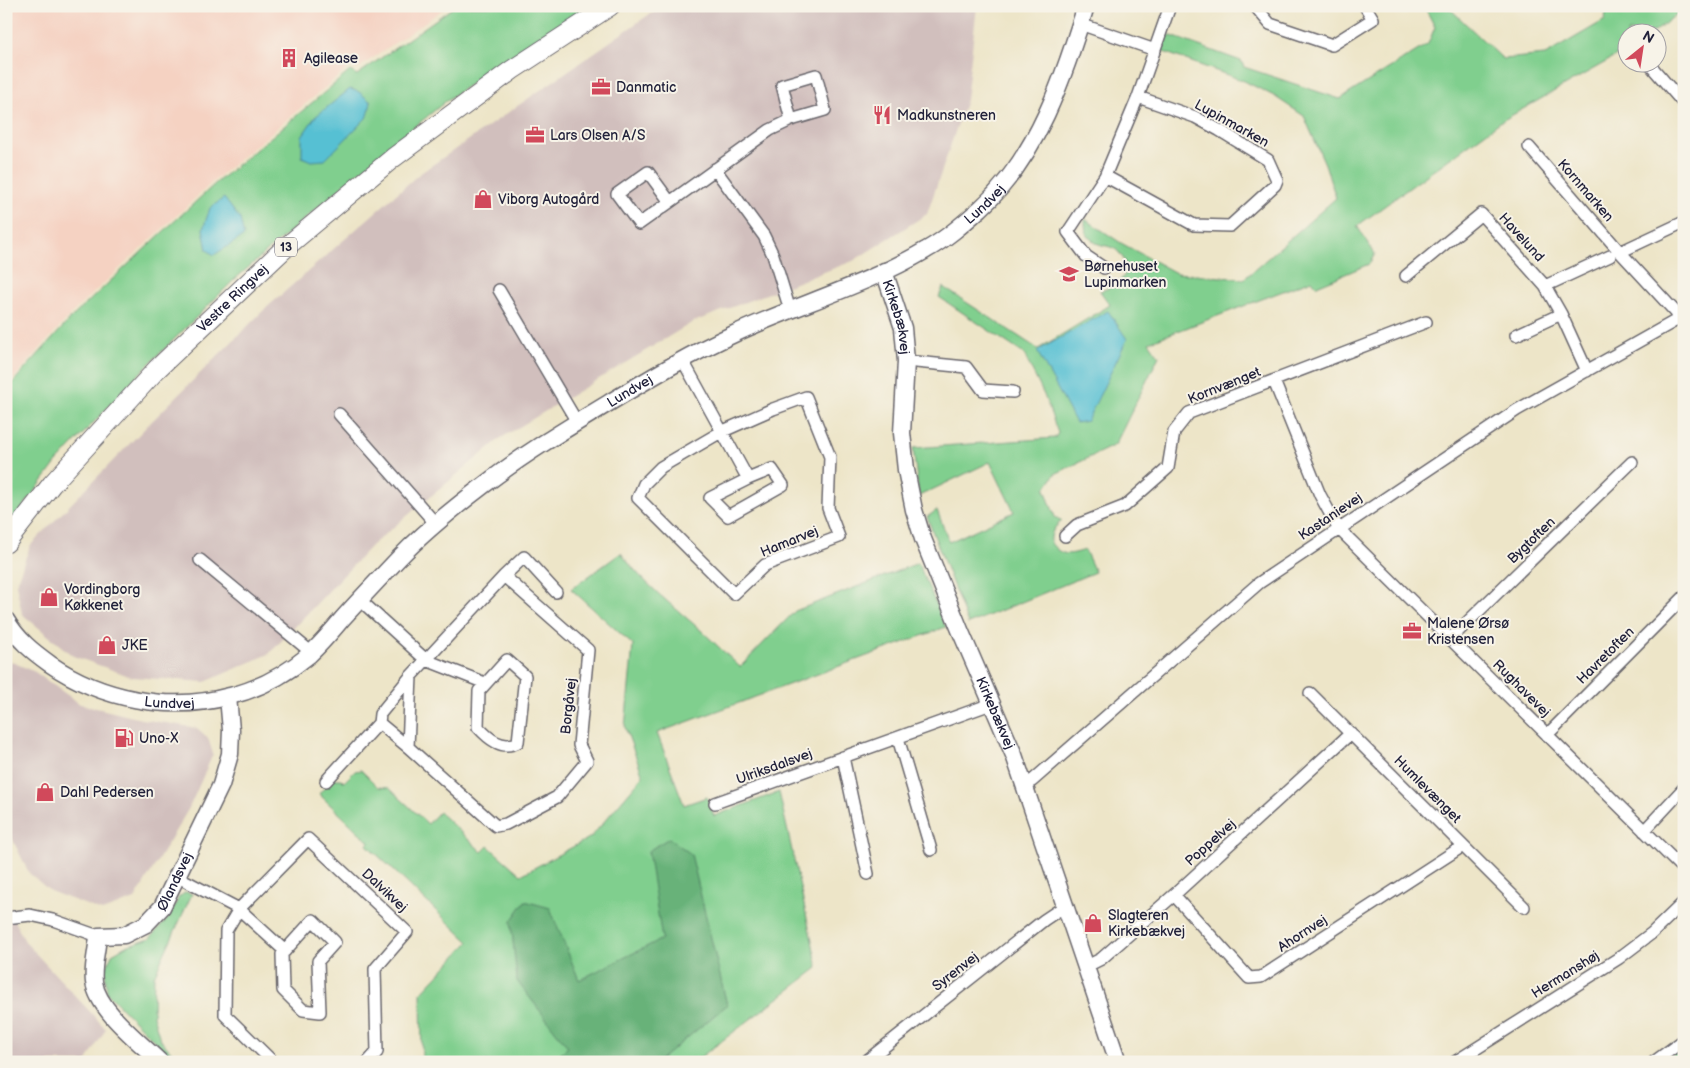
<svg xmlns="http://www.w3.org/2000/svg" width="1690" height="1068" font-family="'Balsamiq Sans',sans-serif">
<style>
.built{fill:#f5d2c2}
.industrial{fill:#d1bfbd}
.green{fill:#80cf8e;stroke:#517864}
.forest{fill:#68b279;stroke:#456a5a}
.water{fill:#57c0d3;stroke:#3c7187}
.lines{fill:none;stroke-linecap:round;stroke-linejoin:round}
.street-casing{stroke:#69666c;stroke-width:14}
.secondary-casing{stroke:#69666c;stroke-width:19}
.primary-casing{stroke:#69666c;stroke-width:21}
.street{stroke:#fff;stroke-width:11}
.secondary{stroke:#fff;stroke-width:16}
.primary{stroke:#fff;stroke-width:19}
.labels{text-anchor:middle;stroke-width:4;stroke-linejoin:round;paint-order:stroke}
.shield{fill:#f7f3e8;stroke:#62616f;stroke-width:1}
.shield-label{font-size:12px;font-weight:bold;fill:#22223b}
.poi-label{font-size:14px;fill:#22223b;stroke:#f7f3e8;text-anchor:start}
.street-label{font-size:14px;fill:#22223b;stroke:#f7f3e8}
</style>
<rect width="100%" height="100%" fill="#f7f3e8"/>
<filter id="ink" filterUnits="userSpaceOnUse"><feTurbulence type="fractalNoise" baseFrequency=".02" numOctaves="2"/><feDisplacementMap in="SourceGraphic" scale="10" xChannelSelector="R" yChannelSelector="G"/><feConvolveMatrix kernelMatrix="1 2 1 2 8 2 1 2 1" color-interpolation-filters="sRGB"/></filter>
<filter id="wash" filterUnits="userSpaceOnUse"><feTurbulence type="fractalNoise" baseFrequency=".0096" numOctaves="4" result="noise"/><feDisplacementMap in="SourceGraphic" scale="20" xChannelSelector="R" yChannelSelector="G"/><feGaussianBlur stdDeviation="1.12" result="paint"/><feColorMatrix in="noise" values="0 0 0 0 0 0 0 0 0 0 0 0 0 0 0 0 0 1.4 0 .05"/><feComposite in="paint" operator="in"/></filter>
<g filter="url(#wash)">
<rect width="100%" height="100%" fill="#ede5c8"/>
<path class="built" d="M6 6H448L356 70 352 65 216 179 73 312 6 387Z"/>
<path class="industrial" d="M670 6H977L966 100 927 214 853 261 693 322 501 438 372 545 269 654 205 682 132 677 73 656 22 614 16 584 30 546 149 424 264 310 418 175 650 14Z
M8 660 35 672 80 704 141 719 197 728 208 738 213 754 189 808 135 899 102 911 50 891 29 873 6 826V661Z
M6 906 26 943 106 1029 86 1062H6Z"/>
<path class="green" d="M455 6H589L451 97 351 179 235 279 135 378 56 463 6 530V390L73 316 165 230 217 182 350 71 357 75Z
M1424 6H1447L1503 59 1545 55 1605 20 1607 6H1684V8L1655 32H1628L1627 50 1500 122 1357 226 1375 254 1369 264 1317 286 1312 280 1149 342 1159 356 1115 445 1055 474 1045 489 1055 517 1062 521C1054 527 1050 533 1051 543 1061 557 1070 555 1085 550L1095 572 968 624 927 517 937 510 949 542 1014 512 990 462 919 496 913 448 1055 438 1058 433 1044 395 1024 354 939 297 943 287 1038 349 1110 305 1100 291C1115 287 1134 275 1123 258 1120 255 1119 251 1115 249 1108 245 1099 246 1093 241 1085 235 1085 228 1085 219L1121 243 1176 273 1244 279 1336 198 1325 164 1304 116 1274 96 1244 81 1161 51 1166 34 1241 61 1244 67 1340 99 1428 44 1435 27Z
M621 553C643 584 676 608 704 633 716 644 728 656 740 667L795 611 918 563 946 627 657 733 684 805 707 797 714 816 779 792 818 968 694 1062H422L421 993 469 942 367 845 369 842 319 794 332 779H341L344 782 355 771 361 770 378 787 389 788 428 824 439 812 482 852 488 846 521 875 591 837 643 776 625 727 633 645 571 589Z
M186 892 192 894 154 976 153 1016 160 1039 178 1060 174 1061 107 993 105 970 112 954 126 946 150 938 169 917 179 897Z
M1684 1046V1062H1663Z"/>
<path class="forest" d="M669 838 691 854 727 1005 658 1062H550L568 1047 517 981 511 921 525 901 550 908 579 980 662 939 648 851Z"/>
<path class="water" d="M350 89 359 92 371 102 368 116 325 160 311 161 302 157V136L315 117Z
M224 198 240 219 244 236 214 255 207 250 203 229 210 208Z
M1108 311 1127 339 1087 421 1076 423 1037 351Z"/>
</g>
<g filter="url(#ink)">
<g class="lines">
<g class="street-casing">
<path id="street" d="M1255 6 1270 24 1332 45 1373 19 1365 6
M1080 24 1155 50
M1651 66 1684 104
M1529 147 1620 252 1681 318
M715 169 764 236 773 255 790 310
M1105 176 1194 225 1230 226 1275 185 1277 180 1268 160 1219 130 1195 117 1138 97
M670 202 639 224 617 194 648 172 670 202 770 130 791 120 825 110 816 75 782 85 791 120
M1620 252 1684 222
M1104 268 1086 256 1068 232 1105 176 1138 97 1170 6
M1406 276 1481 214 1545 286 1561 314 1587 371
M1545 286 1610 256
M499 290 577 422
M1516 335 1561 314
M682 359 748 479 710 498 728 516 783 485 772 469 748 479
M906 361 966 367 983 390 1013 392
M1274 381 1320 495 1338 528 1684 870
M806 397 830 457 828 508 839 537 765 565 734 594 638 498 644 484 661 467 721 432 773 409Z
M339 414 436 524
M1065 536 1077 525 1125 506 1168 468 1174 432 1189 413 1426 322
M200 560 312 653
M360 600 426 660 485 683
M1450 639 1632 462
M507 660 525 676 518 742C502 751 488 738 478 727L479 691Z
M411 676 408 747 496 826 506 824 557 797 587 761 579 745 588 650 504 576
M1310 693 1524 907
M1547 735 1684 597
M898 738 931 850
M408 747 379 723 380 714 411 676 504 576 524 557 556 592
M843 757 868 874
M326 781 379 723
M1024 784 1032 781 1259 583 1517 410 1684 316
M715 803 991 704
M1644 831 1684 788
M178 877 239 909 285 951
M1174 895 1249 978 1261 977 1463 846
M6 918 30 915 53 920 98 936
M313 920 335 942 318 961 320 1012 303 1010 283 990 282 954Z
M1085 967 1101 959 1174 895 1351 733
M273 1062 225 1015 226 931 239 909 308 839 407 932 375 969 377 1052 368 1062
M865 1062 1044 920 1059 910 1065 908
M1455 1062 1619 958 1652 933 1684 902
M1654 1062 1684 1040"/>
</g>
<g class="secondary-casing">
<g id="secondary">
<path id="s1" d="M884 271 903 328 906 361 902 433 906 470 914 510 923 539 960 630 1014 755 1118 1062"/>
<path id="s2" d="M6 620C18 640 32 651 50 664 101 699 169 713 230 696 259 689 286 674 309 655 321 644 332 631 342 619 361 598 380 578 399 558 425 531 455 507 484 485 524 454 569 427 612 401 652 377 692 353 734 334 796 305 867 285 926 250 946 239 964 223 981 208 1038 156 1063 78 1086 6"/>
<path id="s3" d="M160 1062C140 1042 98 1011 94 982 92 967 97 951 98 936L124 935 146 924 162 907 221 785 230 754 231 730 228 697"/>
</g>
</g>
<g class="primary-casing">
<g id="primary">
<path id="s4" d="M6 543 52 484 157 369 286 247 393 158 512 70 610 6"/>
</g>
</g>
<use href="#street" class="street"/>
<use href="#secondary" class="secondary"/>
<use href="#primary" class="primary"/>
</g>
</g>
<defs>
<g id="building-bare" transform="scale(1.5)"><path d="M-4-6H4V6H1V3H-1V6H-4ZM-2.5-4.3h1.7v1.8h-1.7ZM.8-4.3h1.7v1.8H.8ZM-2.5-1h1.7V.8h-1.7ZM.8-1h1.7V.8H.8Z" fill="#d1495b" stroke="#f7f3e8" stroke-width="2.5" paint-order="stroke"/></g>
<g id="office-bare" transform="scale(1.5)"><path d="M-6-3h4V-5.5h4V-3h4V5H-6ZM-1-4.5V-3h2v-1.5ZM-6 0V1H6V0Z" fill="#d1495b" stroke="#f7f3e8" stroke-width="2.5" paint-order="stroke"/></g>
<g id="restaurant-bare" transform="scale(1.5)"><path d="M-5-6h1v4h1v-4h1v4h1v-4h1v5L-1.5 .5V6h-2V.5L-5-1ZM5-6V6H3V1.5H1.5Q1.5-4 5-6Z" fill="#d1495b" stroke="#f7f3e8" stroke-width="2.5" paint-order="stroke"/></g>
<g id="shop-bare" transform="scale(1.5)"><path d="M-5-2.5h2.3a2.7 3.5 0 0 1 5.4 0H5L5.5 6h-11ZM-1.5-2.5h3a1.5 2.3 0 0 0-3 0Z" fill="#d1495b" stroke="#f7f3e8" stroke-width="2.5" paint-order="stroke"/></g>
<g id="school-bare" transform="scale(1.5)"><path d="M0-5L7-2L0 1L-7-2ZM-4 1L0 2.5L4 1V4Q0 6-4 4Z" fill="#d1495b" stroke="#f7f3e8" stroke-width="2.5" paint-order="stroke"/></g>
<g id="fuel-bare" transform="scale(1.5)"><path d="M-5.5-6h7V0h2V4h1.3V-2.5L3-4.5l.8-.8L6-3V5H2.5V1h-1V6h-7ZM-4.2-4.7v3.2H.2V-4.7Z" fill="#d1495b" stroke="#f7f3e8" stroke-width="2.5" paint-order="stroke"/></g>
</defs>
<g fill-rule="evenodd">
<use href="#building-bare" x="289" y="58"/>
<use href="#office-bare" x="601" y="87"/>
<use href="#restaurant-bare" x="882" y="115"/>
<use href="#office-bare" x="535" y="135"/>
<use href="#shop-bare" x="483" y="199"/>
<use href="#school-bare" x="1069" y="274"/>
<use href="#shop-bare" x="49" y="597"/>
<use href="#office-bare" x="1412" y="631"/>
<use href="#shop-bare" x="107" y="645"/>
<use href="#fuel-bare" x="124" y="738"/>
<use href="#shop-bare" x="45" y="792"/>
<use href="#shop-bare" x="1093" y="923"/>
</g>
<g class="labels">
<rect class="shield" x="275" y="237.5" width="22" height="19" rx="4"/>
<g class="shield-label">
<text x="286" y="251">13</text>
</g>
<g class="poi-label">
<text x="304" y="63">Agilease</text>
<text x="616" y="92">Danmatic</text>
<text x="897" y="120">Madkunstneren</text>
<text x="550" y="140">Lars Olsen A/S</text>
<text x="498" y="204">Viborg Autogård</text>
<text x="1084" y="271">Børnehuset<tspan x="1084" dy="16">Lupinmarken</tspan></text>
<text x="64" y="594">Vordingborg<tspan x="64" dy="16">Køkkenet</tspan></text>
<text x="1427" y="628">Malene Ørsø<tspan x="1427" dy="16">Kristensen</tspan></text>
<text x="122" y="650">JKE</text>
<text x="139" y="743">Uno-X</text>
<text x="60" y="797">Dahl Pedersen</text>
<text x="1108" y="920">Slagteren<tspan x="1108" dy="16">Kirkebækvej</tspan></text>
</g>
<g class="street-label">
<text transform="translate(1232 123) rotate(29)" y="5">Lupinmarken</text>
<text transform="translate(1586 190) rotate(49)" y="5">Kornmarken</text>
<text dy="5" stroke="none"><textPath href="#s2" startOffset="1162">Lundvej</textPath></text>
<text transform="translate(1522 237) rotate(48)" y="5">Havelund</text>
<text dy="5" stroke="none"><textPath href="#s4" startOffset="334">Vestre Ringvej</textPath></text>
<text dy="5" stroke="none"><textPath href="#s1" startOffset="48">Kirkebækvej</textPath></text>
<text transform="translate(1224 385) rotate(-22)" y="5">Kornvænget</text>
<text dy="5" stroke="none"><textPath href="#s2" startOffset="759">Lundvej</textPath></text>
<text transform="translate(1330 516) rotate(-34)" y="5">Kastanievej</text>
<text transform="translate(1531 540) rotate(-44)" y="5">Bygtoften</text>
<text transform="translate(789 541) rotate(-22)" y="5">Hamarvej</text>
<text transform="translate(1605 655) rotate(-45)" y="5">Havretoften</text>
<text transform="translate(1522 688) rotate(45)" y="5">Rughavevej</text>
<text dy="5" stroke="none"><textPath href="#s2" startOffset="190">Lundvej</textPath></text>
<text transform="translate(568 706) rotate(-84)" y="5">Borgåvej</text>
<text dy="5" stroke="none"><textPath href="#s1" startOffset="462">Kirkebækvej</textPath></text>
<text transform="translate(774 766) rotate(-20)" y="5">Ulriksdalsvej</text>
<text transform="translate(1428 789) rotate(45)" y="5">Humlevænget</text>
<text transform="translate(1210 842) rotate(-42)" y="5">Poppelvej</text>
<text dy="5" stroke="none"><textPath href="#s3" startOffset="254">Ølandsvej</textPath></text>
<text transform="translate(385 890) rotate(43)" y="5">Dalvikvej</text>
<text transform="translate(1302 933) rotate(-33)" y="5">Ahornvej</text>
<text transform="translate(955 971) rotate(-38)" y="5">Syrenvej</text>
<text transform="translate(1565 974) rotate(-32)" y="5">Hermanshøj</text>
</g>
</g>
<rect width="1690" height="1068" fill="none" stroke="#f7f3e8" stroke-width="25"/>
<g transform="translate(1642 48) rotate(30)"><circle r="24" fill="#f7f3e8" stroke="#a29fa3"/>
<path d="M0-4L9 19L0 12L-9 19Z" fill="#d1495b"/>
<text y="-8" font-size="14" font-weight="bold" text-anchor="middle" fill="#22223b">N</text>
</g>
</svg>
